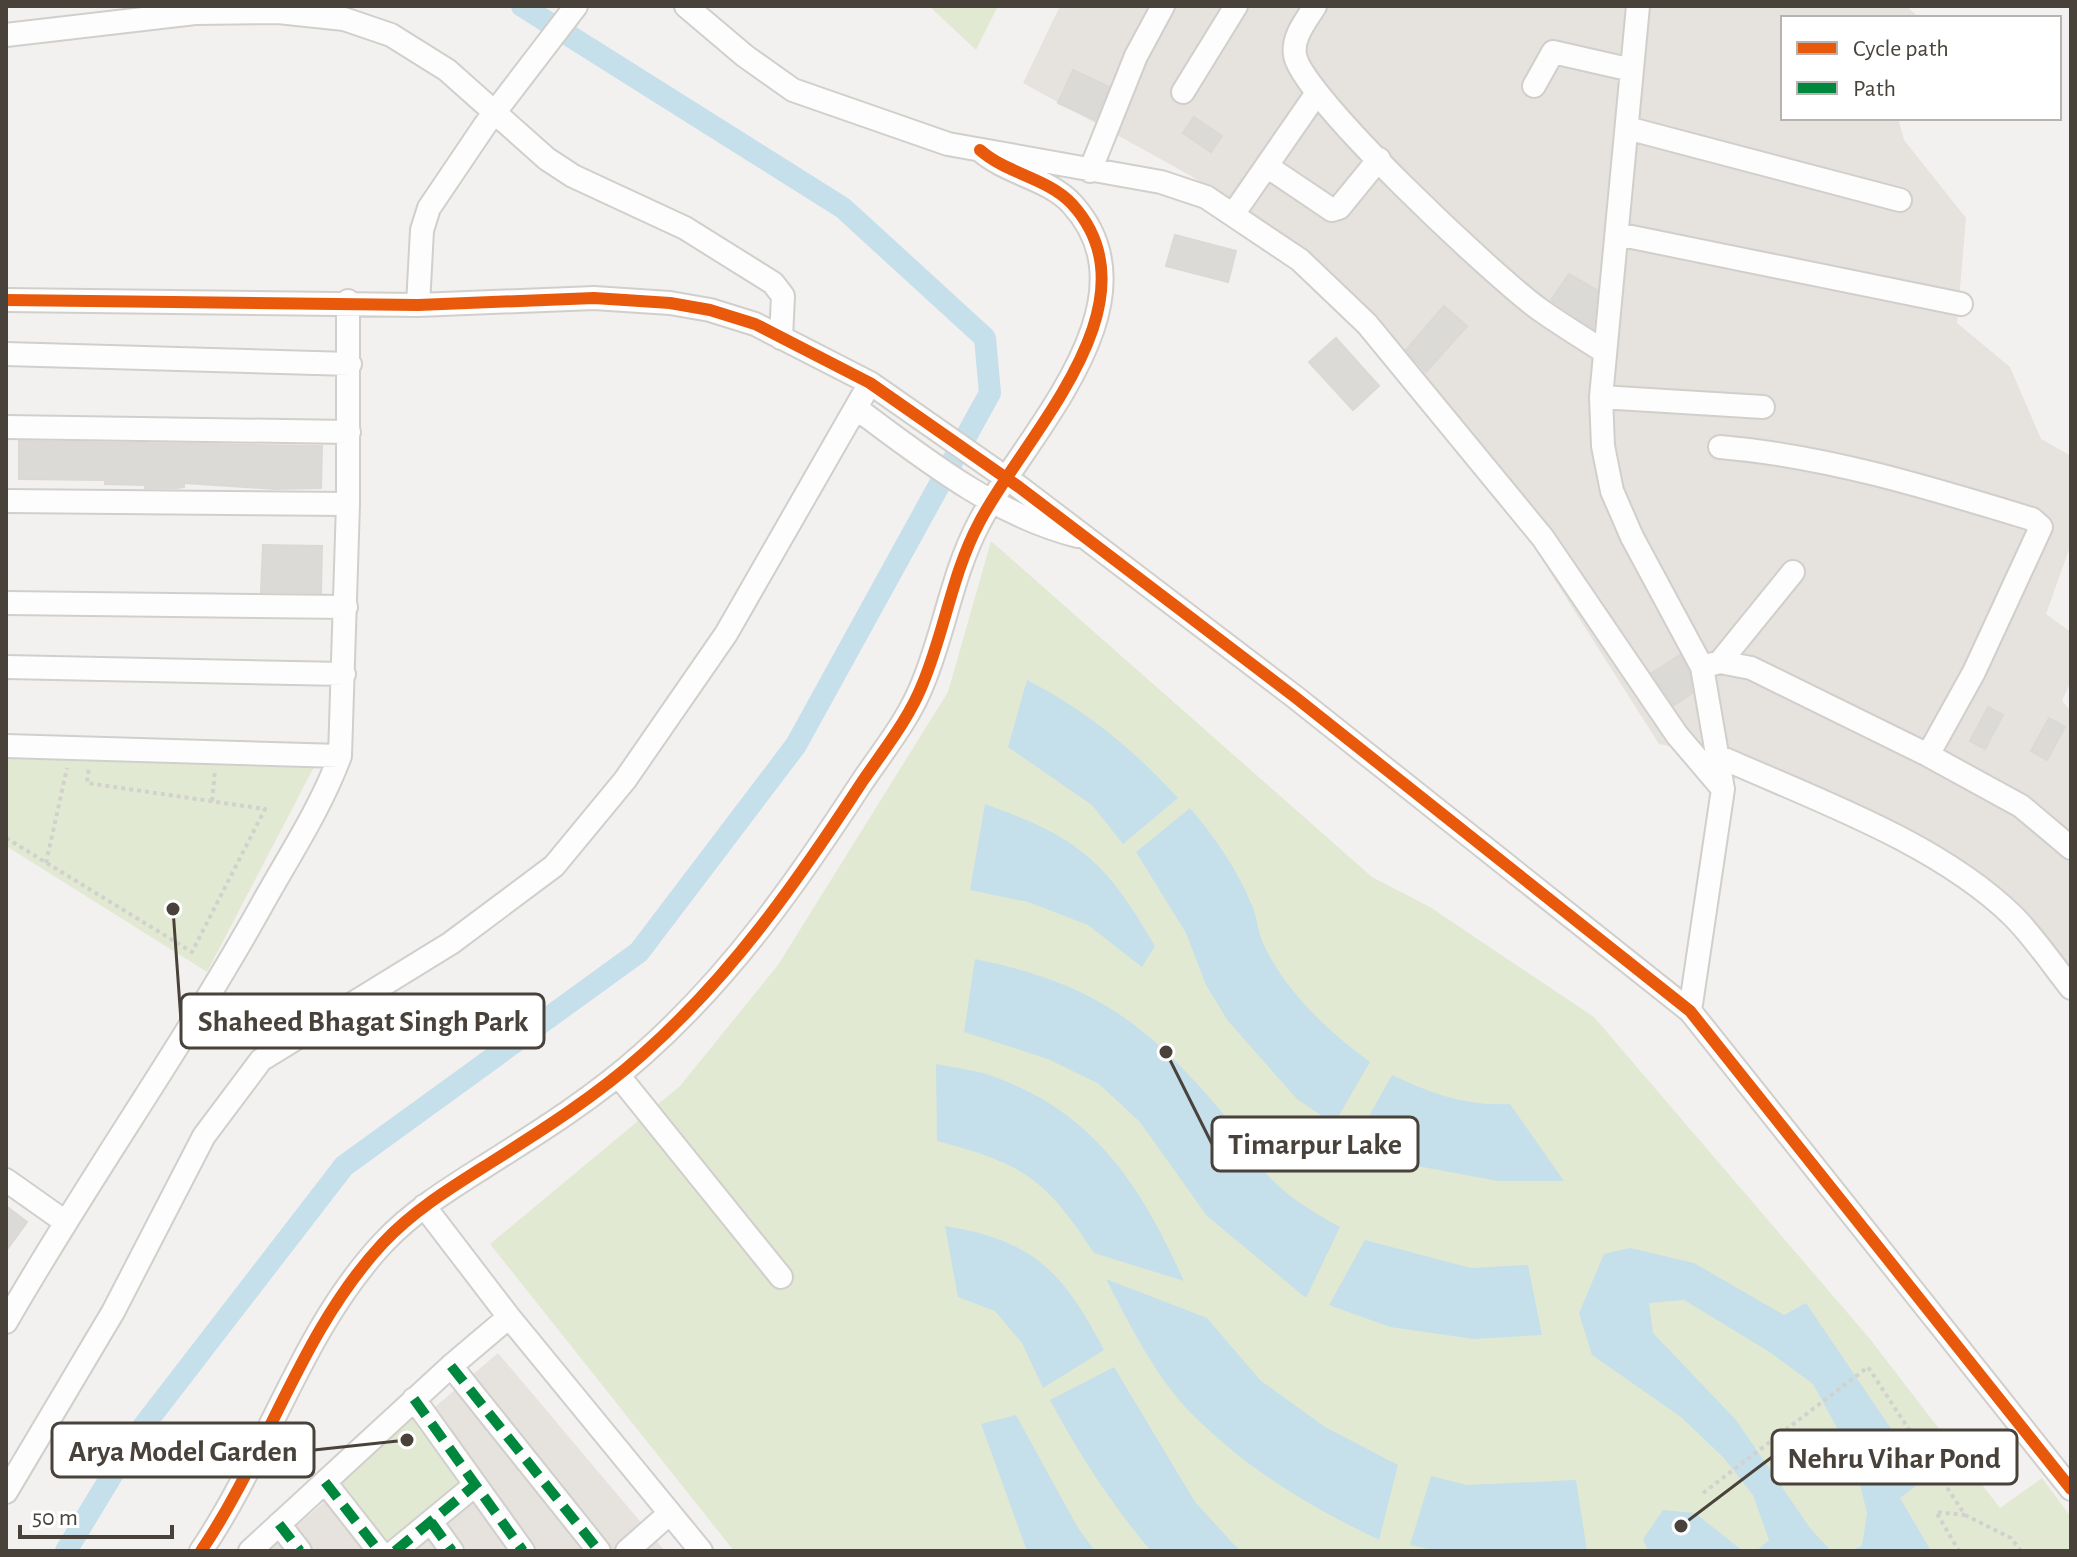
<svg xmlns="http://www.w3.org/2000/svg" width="2077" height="1557" font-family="'Alegreya Sans',sans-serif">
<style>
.residential{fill:#e6e2dd}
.green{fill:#e2e9d2}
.water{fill:#c5dfeb}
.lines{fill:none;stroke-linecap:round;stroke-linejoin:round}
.canal{stroke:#c5dfeb;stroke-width:22}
.building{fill:#dcdad7;stroke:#dbd8d5;stroke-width:2}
.minor-casing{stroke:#d1cfcc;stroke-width:26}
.path{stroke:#d2d1cd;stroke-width:4;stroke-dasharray:4 4;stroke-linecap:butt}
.minor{stroke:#fdfdfd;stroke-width:22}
.quiet{stroke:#00873e;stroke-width:10;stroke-dasharray:20 10;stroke-linecap:butt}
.cycleway-casing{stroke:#fff;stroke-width:17}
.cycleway{stroke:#e8590c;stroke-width:12}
.leader{fill:none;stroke:#48423b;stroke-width:3}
.callout-dot{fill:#48423b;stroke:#fff;stroke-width:3}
.callout{fill:#fff;stroke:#48423b;stroke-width:3}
.callout-label{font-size:30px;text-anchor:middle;font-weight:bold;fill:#48423b}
</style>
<rect width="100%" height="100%" fill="#f3f1ef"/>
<path class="residential" d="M1060 6H1907L1919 18H1783V118H1898L1904 140 1966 218 1957 323 2010 367 2041 439 2071 456V544L2046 614 2071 632V681L2062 701 2071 711V985L2009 912 1741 760 1659 744 1424 374 1299 251 1193 177 1023 83Z
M498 1353 665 1551H267Z"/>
<path class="green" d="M929 6H998L976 50Z
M991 541 1372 877 1430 907 1594 1017 1870 1339 2000 1508 2042 1478 2071 1517V1551H734L490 1244 680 1086 778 965 948 692Z
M6 758 314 767 207 972 6 846Z
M414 1399 472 1480 394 1551 325 1482Z"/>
<path class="water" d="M1027 680C1086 710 1133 749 1178 798L1123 844 1092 805 1008 747Z
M985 804C1079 838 1105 860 1155 946L1142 967 1088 925 1028 902 970 890Z
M1190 808C1215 837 1239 872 1253 908 1257 919 1258 932 1263 943 1286 993 1327 1030 1370 1062L1334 1124 1297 1099 1228 1021 1206 985 1186 933 1136 852Z
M975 959C1099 984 1151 1027 1231 1123 1242 1135 1248 1151 1258 1164 1280 1192 1309 1210 1340 1227L1306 1298 1207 1216 1140 1122 1099 1084 1048 1059 964 1032Z
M936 1064C955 1068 977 1070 995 1077 1096 1114 1142 1188 1184 1281L1094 1253C1045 1178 1024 1164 937 1141Z
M1392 1075C1432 1094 1466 1106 1510 1104L1564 1181H1498L1417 1166 1356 1139Z
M945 1226C1034 1240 1064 1273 1104 1350L1043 1388 1022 1343 995 1311 958 1297Z
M1365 1240 1471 1268 1528 1265 1542 1335 1474 1339 1390 1327 1329 1305Z
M1630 1248 1694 1263 1784 1315 1806 1303 1925 1479 1900 1498 1931 1551H1849L1862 1546 1867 1513 1853 1457 1813 1384 1768 1351 1684 1300 1649 1303 1653 1333 1736 1420 1810 1528 1831 1551H1756L1769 1540 1753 1495 1723 1457 1681 1417 1592 1355 1579 1313 1604 1254Z
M1106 1279 1207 1318 1260 1380 1325 1427 1398 1465 1379 1540C1310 1507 1246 1469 1191 1413 1154 1375 1130 1325 1106 1279Z
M1114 1367 1195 1502 1240 1551H1151C1111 1504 1079 1454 1050 1400Z
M1016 1415 1078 1528 1095 1551H1027L981 1424Z
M1431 1476 1467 1485 1576 1480 1587 1551H1438L1410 1545Z
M1663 1510 1695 1513 1743 1551H1648L1643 1539Z"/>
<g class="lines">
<path class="canal" d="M66 1551 135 1437 344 1166 639 952 796 745 990 393 985 338 843 208 522 6"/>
</g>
<path class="building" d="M1073 70 1109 87 1095 120 1058 103Z
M1194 117 1222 136 1211 152 1183 133Z
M1175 235 1236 251 1228 282 1166 266Z
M1569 274 1597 290 1593 328 1551 300Z
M1444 306 1467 326 1426 372 1406 350Z
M1336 338 1379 386 1353 410 1309 362Z
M19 441 322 446 321 488 275 489 184 483V487L177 488H145V485L105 484V480L19 479Z
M263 545 322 546 321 593 261 592Z
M1680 655 1689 672 1692 693 1674 705 1652 673Z
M1988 707 2003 715 1985 749 1970 741Z
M2049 718 2065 727 2047 760 2031 751Z
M6 1206 27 1222 6 1251Z"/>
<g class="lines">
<g class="minor-casing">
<path id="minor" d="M686 6 745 56 793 90 948 144 1161 182 1206 197 1300 260 1367 324 1543 538 1677 735 1723 789 1690 1011
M1315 6C1306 21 1292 37 1295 55 1301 96 1497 279 1539 309 1560 324 1583 338 1605 352
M1638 6 1601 397 1603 446 1612 491 1632 537 1702 667 1723 789
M6 35 195 13 278 12 344 19 391 35 447 70 547 159 573 176 685 228 773 283 783 296 781 338
M1534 86 1553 52 1632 70
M1183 92 1236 6
M1627 128 1900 200
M1268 167 1332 210 1339 208 1379 159
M1090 171 1136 56 1163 6
M1234 213 1317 93
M1617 234 1961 304
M6 300 418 305 594 298 670 303 710 310 755 324 870 383 1019 487 1295 697 1690 1011 2071 1489
M418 305 422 230 429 208 485 125 576 6
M6 354 350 364
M1601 397 1763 407
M856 408C923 458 996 516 1078 536
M6 427 349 432
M1720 447C1827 456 1930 488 2032 519L2041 527 1974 672 1928 755
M6 501 348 504
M6 603 346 607
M1720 662 1793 572
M6 667 344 674
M1702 667 1720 662 1751 668 1928 755 2021 806 2071 848
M6 746 340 756
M1718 756C1814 799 1937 842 2013 916 2034 937 2052 964 2071 988
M618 1075 781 1277
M6 1180 64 1221
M424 1206 509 1317
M6 1322C88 1179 184 1045 264 901 291 853 321 807 340 756L348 504V301
M451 1366 599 1551
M414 1399 523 1551
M325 1482 379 1551
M6 1492 113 1312 204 1136 261 1060 451 943 554 866 625 780 726 634 870 383
M431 1522 452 1551
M279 1524 300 1551
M201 1551C268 1452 301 1331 383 1243 414 1210 452 1187 490 1163 544 1129 596 1096 643 1054 732 975 797 882 862 782 883 751 909 719 923 683 945 630 952 574 979 523 1023 437 1162 303 1072 204 1048 178 1007 174 980 150
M250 1551 451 1366 509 1317 701 1551
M395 1551 475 1485
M627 1551 670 1513"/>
</g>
<path class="path" d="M212 801 215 771
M6 838 192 952 265 809 87 783 89 766
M46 863 67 768
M1703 1493 1868 1367 1965 1515 1936 1512 1959 1551
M1965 1515 2011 1538 2021 1551"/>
<use href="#minor" class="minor"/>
<path class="quiet" d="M451 1366 599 1551
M414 1399 523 1551
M325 1482 379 1551
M431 1522 452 1551
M279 1524 300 1551
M395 1551 475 1485"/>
<g class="cycleway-casing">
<path id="cycleway" d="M6 300 418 305 594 298 670 303 710 310 755 324 870 383 1019 487 1295 697 1690 1011 2071 1489
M201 1551C268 1452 301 1331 383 1243 414 1210 452 1187 490 1163 544 1129 596 1096 643 1054 732 975 797 882 862 782 883 751 909 719 923 683 945 630 952 574 979 523 1023 437 1162 303 1072 204 1048 178 1007 174 980 150"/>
</g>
<use href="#cycleway" class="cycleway"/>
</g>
<path class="leader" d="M173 909L181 1021M1166 1052L1212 1144M407 1440L314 1450M1681 1526L1772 1457"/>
<g class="callout-dot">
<circle cx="173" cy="909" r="8"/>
<circle cx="1166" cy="1052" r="8"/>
<circle cx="407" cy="1440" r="8"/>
<circle cx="1681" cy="1526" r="8"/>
</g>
<g class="callout">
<rect x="181" y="994" width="363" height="54" rx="8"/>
<rect x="1212" y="1117" width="206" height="54" rx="8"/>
<rect x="52" y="1423" width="262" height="54" rx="8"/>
<rect x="1772" y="1430" width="245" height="54" rx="8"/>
</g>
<g class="callout-label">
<text x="363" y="1031">Shaheed Bhagat Singh Park</text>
<text x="1315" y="1154">Timarpur Lake</text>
<text x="183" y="1461">Arya Model Garden</text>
<text x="1894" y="1468">Nehru Vihar Pond</text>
</g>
<rect width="2077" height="1557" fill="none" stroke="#48423b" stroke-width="16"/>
<rect x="1781" y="16" width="280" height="104" fill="#ffffff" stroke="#b6b3b1" stroke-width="2"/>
<rect x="1797" y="42" width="40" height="12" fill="#e8590c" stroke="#b6b3b1" stroke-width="2"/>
<text x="1853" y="56" font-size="24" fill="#48423b">Cycle path</text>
<rect x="1797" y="82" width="40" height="12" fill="#00873e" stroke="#b6b3b1" stroke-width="2"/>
<text x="1853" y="96" font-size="24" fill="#48423b">Path</text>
<path d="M20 1525v12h152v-12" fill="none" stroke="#48423b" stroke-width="4"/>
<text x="32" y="1525" font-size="24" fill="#48423b" stroke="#ffffff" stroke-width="6" paint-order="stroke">50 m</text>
</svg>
